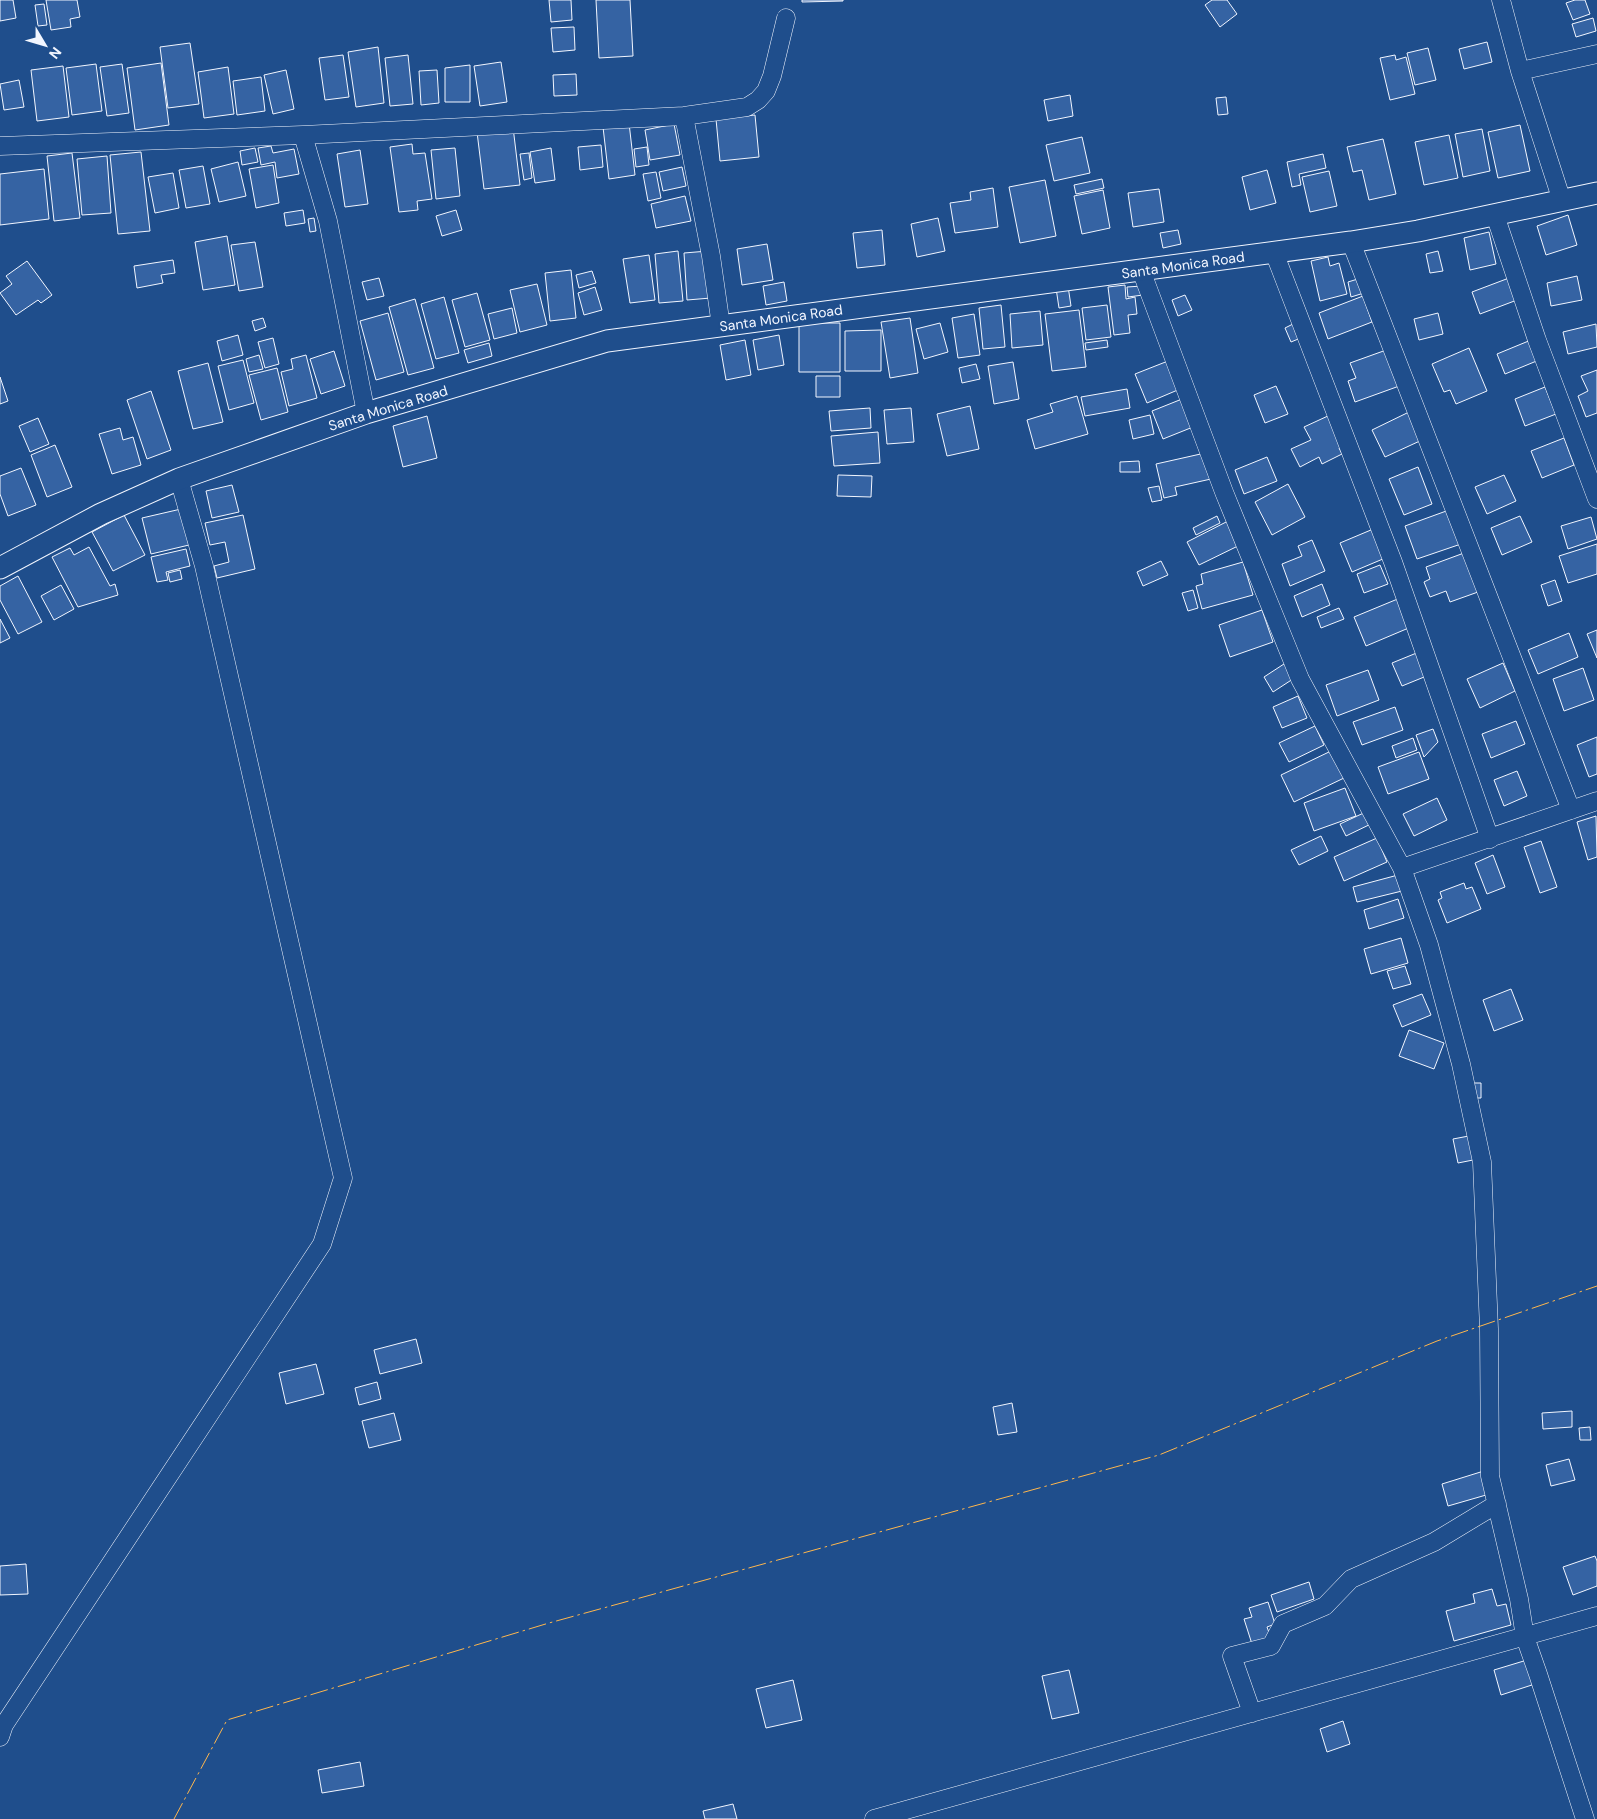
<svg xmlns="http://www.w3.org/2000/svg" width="1597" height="1819" font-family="'DM Sans',sans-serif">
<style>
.building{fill:#3563a3;stroke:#f2f6ff}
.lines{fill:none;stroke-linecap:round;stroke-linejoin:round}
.minor-casing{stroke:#f2f6ff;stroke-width:19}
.tertiary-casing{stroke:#f2f6ff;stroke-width:23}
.minor{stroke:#1f4e8c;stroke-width:18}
.tertiary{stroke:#1f4e8c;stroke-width:21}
.power{stroke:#ffb74d;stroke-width:1;stroke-dasharray:18 4 2.5 4;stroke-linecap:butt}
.labels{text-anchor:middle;stroke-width:4;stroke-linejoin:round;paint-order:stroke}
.street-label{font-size:14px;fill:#f2f6ff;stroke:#1f4e8c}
</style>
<rect width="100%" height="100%" fill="#1f4e8c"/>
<path class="building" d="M0 0H13L16 18 0 21Z
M46 0H77L80 17 70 19 71 27 51 30Z
M549 0H571L572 20 551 22Z
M596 0H630L633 56 599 58Z
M802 0H843V1L802 2Z
M1212 0H1227L1237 14 1220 27 1205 5Z
M1575 0H1585L1590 14 1573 20 1566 3Z
M44 4 47 25 38 26 35 5Z
M1593 18 1596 31 1576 37 1572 24Z
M574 27 575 50 553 52 551 28Z
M1487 42 1492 62 1464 69 1459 49Z
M190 43 199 104 168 108 160 47Z
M378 47 384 103 356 107 348 52Z
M1428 48 1436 80 1415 85 1407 53Z
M343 55 349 97 325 100 319 58Z
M408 55 413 104 390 106 385 58Z
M1395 55 1396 60 1406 57 1415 94 1390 100 1380 58Z
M501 62 507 102 480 106 474 66Z
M161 63 169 125 135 130 127 68Z
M96 64 102 111 72 115 66 68Z
M122 64 129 113 107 116 100 67Z
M470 65V102H445V68Z
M63 66 69 117 37 121 31 70Z
M228 67 234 114 204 118 198 72Z
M286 70 294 109 273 114 264 75Z
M437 70 439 103 421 105 419 71Z
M576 74 577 95 554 96 553 75Z
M261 77 265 111 237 115 233 81Z
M19 80 24 107 4 110 0 84Z
M1070 95 1073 116 1048 121 1044 100Z
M1226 97 1228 114 1218 115 1216 98Z
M755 115 759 157 720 161 716 119Z
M629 123 635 175 609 179 603 127Z
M674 124 680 155 650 160 645 130Z
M1520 125 1530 171 1498 178 1488 132Z
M513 127 520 185 484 189 477 132Z
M1482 129 1490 171 1463 177 1455 134Z
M1449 135 1458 178 1424 185 1415 142Z
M1082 137 1090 173 1054 181 1046 145Z
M1383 139 1396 194 1369 200 1362 170 1353 172 1347 147Z
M412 144 413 154 425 153 432 199 417 201 418 210 399 212 390 147Z
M601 145 603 167 580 170 578 147Z
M271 146 273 153 294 149 299 174 277 178 275 162 261 165 258 148Z
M647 147 649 165 636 167 634 149Z
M255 148 258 162 242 165 240 151Z
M455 148 460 196 436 199 431 150Z
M551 148 555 180 535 183 530 152Z
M360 150 368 204 345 207 337 154Z
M141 152 150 231 118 234 110 155Z
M72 153 80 218 54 221 47 156Z
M529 153 532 178 524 180 520 154Z
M1323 154 1326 168 1299 174 1301 185 1292 187 1287 162Z
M107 156 111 213 82 215 77 159Z
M238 162 246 196 219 202 211 169Z
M273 165 279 203 256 208 249 169Z
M203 166 210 204 186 208 179 170Z
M682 167 686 186 663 191 659 172Z
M44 169 49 219 0 225V174Z
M1267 170 1276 203 1250 210 1242 177Z
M1329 171 1337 206 1310 212 1302 177Z
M656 172 661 198 648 201 643 174Z
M173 173 179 208 155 213 148 177Z
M1102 179 1104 188 1076 194 1074 185Z
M1045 180 1056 236 1020 243 1009 187Z
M993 188 998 227 955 233 950 203 971 200 970 192Z
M1159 189 1164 222 1133 227 1128 193Z
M1103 190 1110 228 1082 234 1074 196Z
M685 196 691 221 656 228 651 204Z
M303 210 305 223 286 226 284 213Z
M456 210 462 230 442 236 436 216Z
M1568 215 1577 245 1546 255 1537 226Z
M314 218 316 231 310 232 308 219Z
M938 218 945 251 917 257 911 224Z
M882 230 885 265 857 268 853 233Z
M1178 230 1181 244 1163 248 1160 233Z
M1489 232 1496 264 1470 270 1464 238Z
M227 236 235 285 203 290 195 242Z
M255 242 263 287 239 291 231 245Z
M767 244 773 280 742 285 737 249Z
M678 251 683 301 659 303 655 254Z
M708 251 711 298 687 300 684 253Z
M1438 251 1443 271 1430 273 1426 254Z
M649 255 655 300 630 303 623 259Z
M1328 257 1330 266 1339 263 1347 294 1320 301 1311 261Z
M173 260 175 273 161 275 163 283 137 288 134 266Z
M27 261 52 295 41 303 38 300 16 315 0 293 12 284 6 276Z
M571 270 576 318 550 321 545 273Z
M592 271 596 283 579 288 576 275Z
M1577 276 1582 300 1551 306 1547 283Z
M379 278 384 296 367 300 362 282Z
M1361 278 1364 293 1351 297 1348 282Z
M1509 278 1517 300 1480 314 1472 292Z
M784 282 787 301 766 305 763 286Z
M537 284 547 325 520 332 510 290Z
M1125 285 1126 299 1135 297 1137 314 1128 315 1130 333 1114 335 1108 287Z
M1068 286 1071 306 1059 308 1056 288Z
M1142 286 1143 295 1128 297 1127 287Z
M595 287 602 310 584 315 578 293Z
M477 293 490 340 465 347 452 300Z
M1185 295 1192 310 1178 316 1172 300Z
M1363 296 1372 322 1328 339 1319 313Z
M444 297 459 353 436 359 421 304Z
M415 299 434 368 408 375 389 307Z
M1001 305 1005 347 983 349 979 308Z
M1107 305 1111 337 1086 340 1082 308Z
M512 308 517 333 494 339 488 314Z
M1079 310 1086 367 1052 371 1045 314Z
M1040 311 1043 345 1012 348 1010 314Z
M388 313 404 372 376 380 360 321Z
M1438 313 1443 334 1419 340 1414 319Z
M974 314 980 355 958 358 952 318Z
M263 318 266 327 255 331 252 321Z
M910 318 918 373 890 378 881 322Z
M1297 322 1303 337 1291 342 1285 328Z
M799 323H840V372H799Z
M940 323 948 352 924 359 916 329Z
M1596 324 1597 347 1568 354 1563 332Z
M881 330V371H845V331Z
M238 335 243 355 222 361 217 341Z
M779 335 784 365 758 370 753 340Z
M273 338 279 364 265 368 258 342Z
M745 340 751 375 726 380 720 345Z
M1107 340 1108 347 1086 350 1085 343Z
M1531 340 1539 360 1505 374 1497 354Z
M489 343 492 356 468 363 464 350Z
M1469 348 1487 391 1456 404 1450 390 1444 392 1432 364Z
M1389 349 1402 385 1355 402 1348 381 1356 378 1350 363Z
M334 351 345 386 321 394 310 359Z
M259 355 263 369 249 372 246 359Z
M306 355 317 398 289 406 281 372 293 369 291 359Z
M243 360 254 403 229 410 218 366Z
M1168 361 1180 389 1147 403 1135 374Z
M1013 362 1019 399 994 404 988 366Z
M208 363 223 422 193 429 178 371Z
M976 364 980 379 962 383 959 368Z
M277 368 288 412 261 420 249 375Z
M1597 370V413L1586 417 1578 396 1588 391 1581 376Z
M816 376H840V397H816Z
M0 377 8 401 0 404Z
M1276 386 1288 414 1265 423 1254 395Z
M1545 387 1556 414 1525 426 1515 399Z
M1127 389 1130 408 1085 416 1081 397Z
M151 391 171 450 147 459 127 400Z
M1077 396 1088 434 1035 449 1027 420 1053 412 1050 404Z
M1182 399 1193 427 1163 439 1152 411Z
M970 406 979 449 947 456 937 414Z
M870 408 871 428 831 431 829 411Z
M911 408 914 442 887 444 884 410Z
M1409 412 1422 440 1385 457 1372 430Z
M1150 415 1154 434 1133 439 1129 420Z
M1330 415 1345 445 1339 448 1342 454 1322 464 1319 457 1300 467 1291 449 1311 440 1304 427Z
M427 416 437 458 403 467 393 426Z
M38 418 49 444 30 452 19 426Z
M120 428 123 440 133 437 141 465 112 474 99 434Z
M878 432 880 463 834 466 831 436Z
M1564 438 1574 465 1542 478 1531 451Z
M55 445 72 487 47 497 31 455Z
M1205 453 1211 479 1175 487 1177 495 1164 498 1156 464Z
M1267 457 1277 481 1244 494 1235 470Z
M1139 461 1140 472H1120V462Z
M1418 467 1432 504 1404 515 1389 479Z
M21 468 36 505 8 516 0 494V476Z
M838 475 872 476 871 497 837 496Z
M1504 475 1516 501 1487 514 1475 487Z
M1288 484 1305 517 1272 535 1255 502Z
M232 485 239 512 212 518 206 491Z
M1159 486 1162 500 1152 502 1148 488Z
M181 509 189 545 151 554 142 518Z
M1449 510 1461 544 1417 559 1405 526Z
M124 515 145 555 113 571 92 532Z
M243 515 255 569 217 578 214 566 229 562 225 542 210 545 205 523Z
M1217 516 1220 523 1196 535 1193 528Z
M1520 516 1532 542 1502 555 1491 528Z
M1591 517 1597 539 1568 549 1561 526Z
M1230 520 1242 544 1199 565 1187 542Z
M1378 527 1390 556 1352 572 1340 543Z
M1312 540 1325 571 1290 586 1282 564 1302 556 1298 546Z
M1597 544V574L1568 583 1559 556Z
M89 547 110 586 115 584 118 595 78 607 52 557 70 548 74 555Z
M186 549 190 566 166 572 168 580 157 582 151 557Z
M1464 553 1478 592 1450 602 1446 591 1430 597 1424 582 1430 579 1426 567Z
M1161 561 1168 575 1143 586 1137 572Z
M1243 562 1253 595 1202 609 1196 586 1203 584 1201 574Z
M1380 565 1388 584 1364 593 1357 574Z
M180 570 182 579 170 582 168 573Z
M18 576 42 622 18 634 0 600V586Z
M1555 580 1562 601 1548 606 1541 585Z
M1322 584 1330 605 1302 617 1294 596Z
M61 585 74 609 54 620 41 596Z
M1193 590 1198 608 1188 611 1182 593Z
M1400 598 1411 627 1366 646 1354 617Z
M1339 608 1344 619 1321 628 1317 617Z
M1262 610 1273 642 1230 657 1219 625Z
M0 619 10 638 0 643Z
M1597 630V658L1587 634Z
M1569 633 1578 657 1538 674 1528 650Z
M1419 652 1429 675 1402 686 1392 663Z
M1287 662 1296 677 1273 692 1264 677Z
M1503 663 1515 691 1480 708 1467 679Z
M1583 668 1594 700 1564 711 1553 679Z
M1368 670 1379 700 1337 716 1326 685Z
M1298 696 1307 718 1282 728 1273 707Z
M1395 707 1403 730 1362 745 1353 722Z
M1516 721 1525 744 1491 758 1482 734Z
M1315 726 1324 745 1289 762 1279 743Z
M1433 729 1438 742 1424 757 1416 735Z
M1597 737V774L1589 777 1577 745Z
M1413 738 1417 750 1396 758 1392 746Z
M1331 751 1344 778 1294 802 1281 775Z
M1419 752 1429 779 1388 794 1378 767Z
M1517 771 1527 796 1504 806 1494 780Z
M1345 788 1356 816 1314 831 1304 803Z
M1437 798 1447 820 1414 836 1403 814Z
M1370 810 1375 822 1346 836 1340 824Z
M1596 816 1597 857 1588 860 1577 822Z
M1321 836 1328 851 1299 865 1291 850Z
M1377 838 1387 862 1344 881 1334 857Z
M1541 841 1557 887 1540 893 1524 847Z
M1493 855 1505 887 1487 894 1475 863Z
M1398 875 1402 891 1357 902 1353 887Z
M1464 883 1466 889 1472 887 1481 909 1447 923 1438 900 1442 898 1440 892Z
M1398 899 1404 918 1369 929 1364 910Z
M1401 938 1408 963 1371 974 1364 949Z
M1405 966 1411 984 1393 989 1387 971Z
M1511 989 1523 1020 1494 1031 1483 1000Z
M1422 994 1431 1015 1402 1027 1393 1005Z
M1409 1030 1444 1043 1434 1069 1399 1056Z
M1470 1083H1481V1098H1469Z
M1474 1135 1478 1159 1458 1163 1453 1139Z
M416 1339 422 1363 380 1374 374 1350Z
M316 1364 324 1394 286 1404 279 1373Z
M377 1382 381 1399 359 1405 355 1388Z
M1012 1403 1017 1432 998 1435 993 1407Z
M1572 1411V1427L1543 1429 1542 1413Z
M394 1413 401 1440 369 1448 362 1421Z
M1590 1427 1591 1440H1580L1579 1428Z
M1569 1459 1575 1480 1551 1486 1546 1465Z
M1487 1470 1493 1493 1448 1506 1442 1484Z
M1595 1556 1597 1561V1586L1573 1595 1563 1567Z
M26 1564 28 1594 0 1595V1566Z
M1309 1582 1314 1599 1277 1612 1271 1595Z
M1492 1589 1497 1606 1506 1604 1511 1625 1454 1641 1446 1611 1475 1603 1473 1594Z
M1268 1602 1275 1624 1267 1627 1271 1638 1252 1644 1244 1619 1252 1617 1249 1608Z
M1527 1660 1535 1684 1501 1695 1494 1670Z
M1069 1670 1079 1713 1052 1719 1042 1676Z
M793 1680 802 1720 766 1728 756 1689Z
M1343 1721 1350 1744 1327 1752 1320 1729Z
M360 1762 364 1786 322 1793 318 1770Z
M733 1804 737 1819H705L703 1811Z"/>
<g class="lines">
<g class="minor-casing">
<path id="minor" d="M1501 0 1520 71 1562 201
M1520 71 1597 54
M684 116 711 256 721 326
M303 135 328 221 366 413
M0 146 303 135 684 116 747 107 758 100 766 91 772 76 786 18
M1495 215 1537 340 1597 499
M1351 242 1571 810
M1274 252 1393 562 1490 839
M1141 270 1224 492 1300 679 1402 868 1429 945 1461 1064 1482 1162 1489 1329 1490 1476 1519 1599 1525 1637 1538 1674 1585 1819
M1402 868 1597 801
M1252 1713 1232 1656 1271 1646 1283 1624 1325 1606 1351 1579 1434 1542 1497 1504
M0 1737 4 1725 322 1244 343 1178 204 566 179 479
M874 1819 1597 1616"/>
</g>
<g class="tertiary-casing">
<path id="tertiary" d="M0 568 101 514 179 479 366 413 607 341 1351 242 1418 231 1597 193"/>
</g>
<use href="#minor" class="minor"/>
<use href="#tertiary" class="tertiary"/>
<path class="power" d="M174 1819 227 1720 549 1623 1159 1455 1437 1341 1597 1286"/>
</g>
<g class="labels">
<g class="street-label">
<text transform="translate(1183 265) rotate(-8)" y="5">Santa Monica Road</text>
<text transform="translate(781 318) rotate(-8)" y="5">Santa Monica Road</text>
<text transform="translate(388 408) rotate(-17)" y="5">Santa Monica Road</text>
</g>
</g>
<g transform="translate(45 45) rotate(128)" stroke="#1f4e8c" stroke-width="4" paint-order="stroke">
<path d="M0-4L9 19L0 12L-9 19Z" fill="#f2f6ff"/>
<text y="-8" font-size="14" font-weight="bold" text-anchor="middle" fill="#f2f6ff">N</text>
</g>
</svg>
